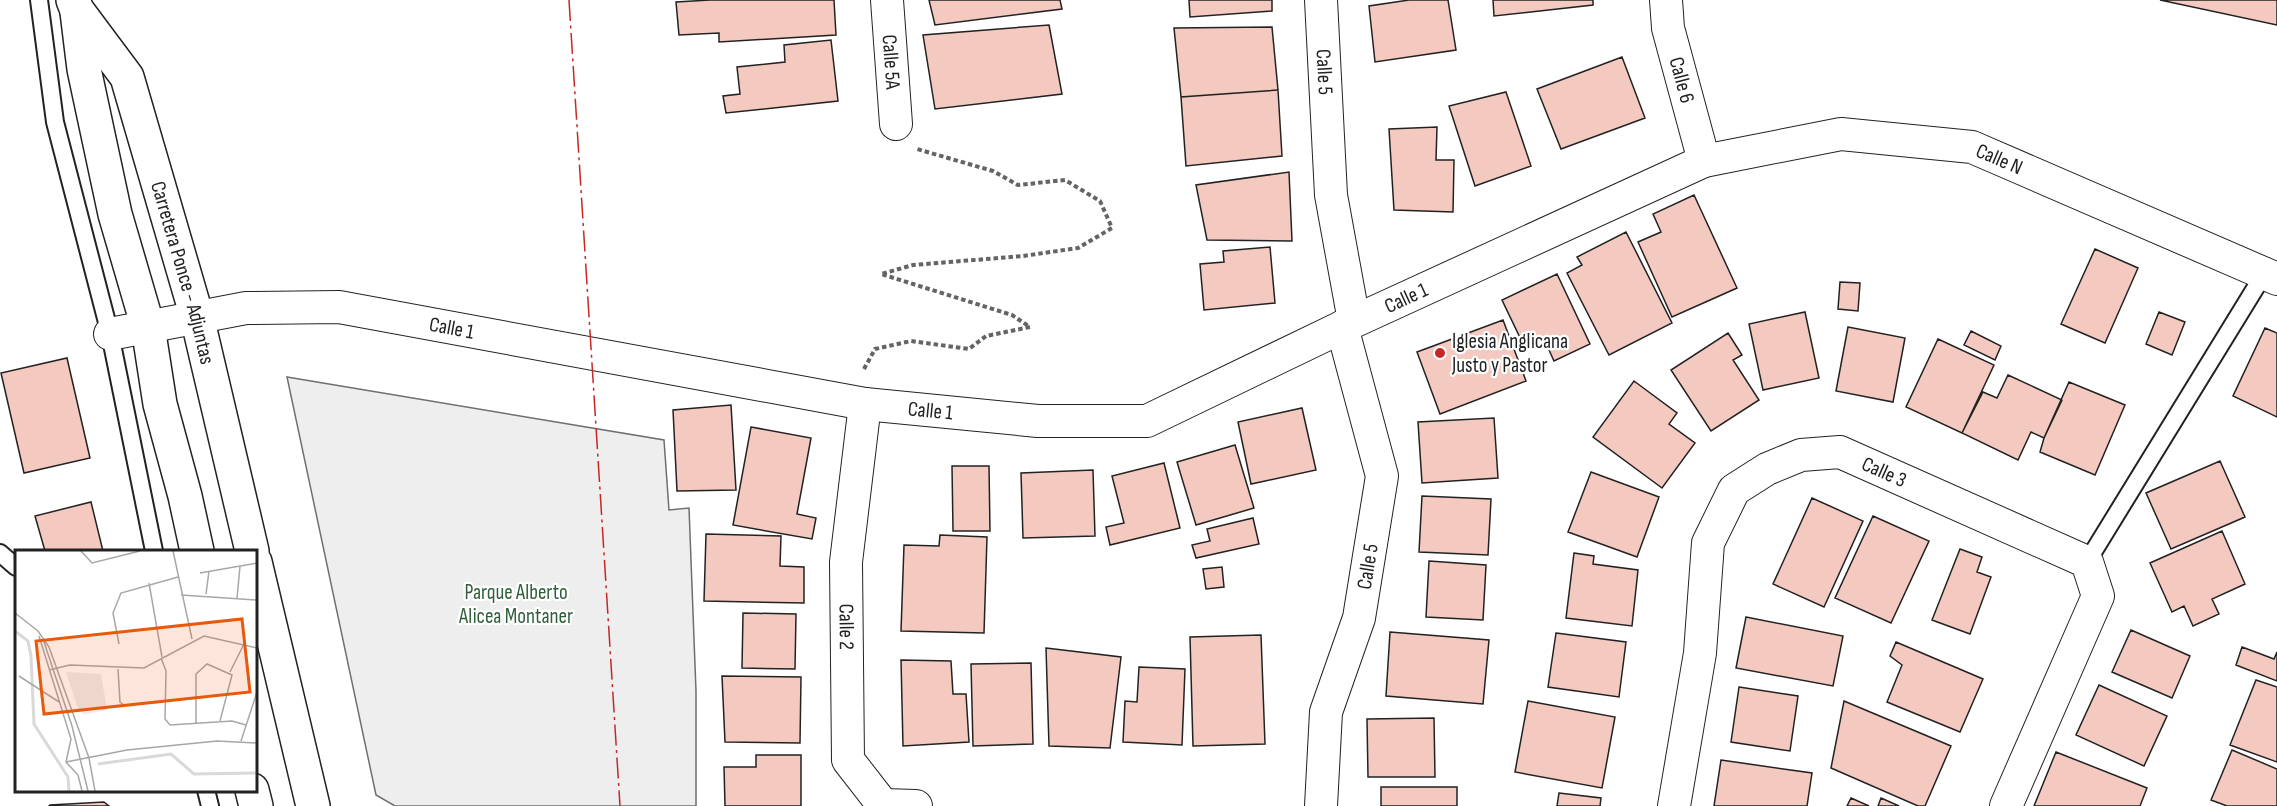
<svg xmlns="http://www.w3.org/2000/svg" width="2277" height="806" font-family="'Sofia Sans Condensed',sans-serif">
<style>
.green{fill:#eee;stroke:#6f6f6f;stroke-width:1.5}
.building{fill:#f3c9c0;stroke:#222;stroke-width:1.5}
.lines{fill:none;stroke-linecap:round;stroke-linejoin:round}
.lane-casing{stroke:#222;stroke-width:20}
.street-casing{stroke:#222;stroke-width:34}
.secondary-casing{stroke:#222;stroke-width:36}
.path{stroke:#646464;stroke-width:4;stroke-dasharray:4.5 3;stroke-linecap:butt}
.lane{stroke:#fff;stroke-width:16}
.street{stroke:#fff;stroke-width:32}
.secondary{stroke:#fff;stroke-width:33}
.power{stroke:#c62828;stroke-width:1.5;stroke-dasharray:21 4.5 3 4.5;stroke-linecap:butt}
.poi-dot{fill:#c62828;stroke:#fff;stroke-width:2}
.labels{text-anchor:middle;stroke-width:4.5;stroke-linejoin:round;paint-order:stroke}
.street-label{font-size:21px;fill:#222;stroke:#fff}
.poi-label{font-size:21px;fill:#222;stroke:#fff;text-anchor:start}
.park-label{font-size:21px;fill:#2f5e38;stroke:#fff}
.inset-river{fill:none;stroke:#d9d9d9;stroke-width:3}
.inset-road{fill:none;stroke:#a7a7a7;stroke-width:1.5}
.view{fill:#e8590c;fill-opacity:0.15;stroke:#e8590c;stroke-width:3}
.inset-edge{fill:none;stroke:#222;stroke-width:3}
</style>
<rect width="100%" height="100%" fill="#fff"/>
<path class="green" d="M287 377 664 440 669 510 689 508 696 691V806H395L376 795Z"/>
<path class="building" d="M710 0H834L836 35 719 42V33L679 35 676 2Z
M929 0H1060L1062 9 935 25Z
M1189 0H1272V11L1190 17Z
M1409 0H1448L1456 50 1375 62 1369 6Z
M1493 0H1593V5L1494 16Z
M2160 0H2277V25Z
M1049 25 1062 94 935 109 923 35Z
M1272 27 1278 90 1181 97 1174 28Z
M831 40 838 101 726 113 723 96 740 94 737 67 785 62 784 45Z
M1622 57 1645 118 1561 149 1537 89Z
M1278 90 1282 156 1186 166 1181 97Z
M1506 92 1531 166 1475 186 1449 106Z
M1437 127 1436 160H1454L1453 212 1394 210 1389 129Z
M1289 172 1292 241 1207 240 1196 185Z
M1694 195 1737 288 1672 317 1638 242 1661 232 1653 214Z
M1626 232 1672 323 1609 355 1567 273 1582 265 1577 257Z
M1270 247 1275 303 1204 310 1200 264 1224 262 1223 251Z
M2095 249 2138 268 2105 343 2061 324Z
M1557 274 1590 344 1554 361 1544 339 1525 348 1502 300Z
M1840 282 1860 283 1858 311 1838 309Z
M1805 312 1819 378 1763 390 1749 324Z
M2159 312 2185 322 2172 355 2146 344Z
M1503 320 1526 381 1440 414 1417 352Z
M1848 327 1905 338 1893 402 1836 391Z
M2265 328 2277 333V417L2233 396Z
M1971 331 2001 346 1995 360 1964 345Z
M1728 333 1742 355 1733 360 1759 400 1711 431 1671 370Z
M1938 339 1994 365 1962 433 1906 407Z
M67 358 90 458 24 473 1 373Z
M2008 375 2062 400 2044 438 2031 432 2018 460 1962 433 1983 392 1997 398Z
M1634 381 1677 413 1669 424 1695 443 1662 488 1593 437Z
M2069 382 2125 405 2095 475 2040 452 2044 438Z
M731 405 736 490 677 491 673 410Z
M1302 408 1316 470 1251 484 1238 422Z
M1494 418 1498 478 1422 483 1418 422Z
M751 427 811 438 797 514 816 518 812 539 733 525Z
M1235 445 1254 508 1196 525 1177 462Z
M2220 461 2245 517 2171 549 2146 493Z
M1164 463 1180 528 1110 545 1106 527 1124 523 1112 476Z
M952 466H989L990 531H953Z
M1093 470 1095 536 1023 538 1021 473Z
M1591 472 1659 497 1637 557 1568 532Z
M1422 496 1491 499 1488 555 1419 552Z
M1812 498 1863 521 1824 607 1773 584Z
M91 502 103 551H45L35 516Z
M1873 516 1929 541 1891 623 1835 598Z
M1253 518 1259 544 1196 558 1192 545 1210 541 1207 529Z
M2222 531 2245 584 2212 599 2219 614 2193 626 2184 606 2172 612 2150 563Z
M706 534 781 536 780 566 804 567V603L704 601Z
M940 535 987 537 984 633 901 631 904 545 939 546Z
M1960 549 1982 557 1977 572 1991 577 1970 634 1932 620Z
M1574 553 1594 556 1593 564 1638 570 1632 626 1566 618Z
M1429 561 1486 565 1483 620 1426 617Z
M1222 567 1224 587 1206 589 1203 569Z
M743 613 796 614 795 669 742 668Z
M1746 617 1843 636 1833 686 1736 668Z
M2131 630 2190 656 2172 698 2112 672Z
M1390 632 1489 640 1483 704 1386 696Z
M1556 633 1626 642 1619 697 1548 687Z
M1261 635 1265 744 1193 746 1190 637Z
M1896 642 1983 679 1960 732 1887 702 1902 665 1890 656Z
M2242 647 2274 659 2277 652V681L2236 665Z
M1046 648 1121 657 1110 748 1049 746Z
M901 660 951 661 953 694H966L969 742 903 746Z
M1031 663 1033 744 973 746 971 664Z
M1139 667 1185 669 1182 745 1123 742 1125 701 1137 702Z
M722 676 801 677 800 743 725 742Z
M2256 680 2277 687V762L2230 745Z
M2099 685 2167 716 2144 766 2076 735Z
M1739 687 1798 696 1790 751 1731 742Z
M1528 701 1615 717 1602 788 1515 772Z
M1844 701 1951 746 1925 806H1918L1831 768Z
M1434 718 1435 777H1368L1367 719Z
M2232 750 2277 769V806H2227L2211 800Z
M2056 752 2147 788 2140 806H2034Z
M756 755H801V806H725L724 767H756Z
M1721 760 1812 773 1807 806H1714Z
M1381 787H1457V806H1381Z
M1559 793 1601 798 1600 806H1557Z
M1851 798 1869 806H1847Z
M1881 798 1899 806H1878Z
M104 802 109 806H49L50 805Z"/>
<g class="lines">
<g class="lane-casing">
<path id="lane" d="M39 0 55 122 110 334 154 551
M0 553 16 567
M2087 562 2264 274
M206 790 210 806"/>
</g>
<g class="street-casing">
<g id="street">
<path id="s1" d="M887 0 896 124"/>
<path id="s2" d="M1321 0 1331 195 1354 321"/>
<path id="s3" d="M1666 0 1668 28 1704 161"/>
<path id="s4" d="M110 334 246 308 339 307 865 404 1038 421H1147L1342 327 1704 161 1841 134 1972 147 2277 279"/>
<path id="s5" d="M865 404 846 562 848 760 883 805 916 806"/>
<path id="s6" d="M1321 806 1326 712 1359 618 1382 476 1342 327"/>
<path id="s7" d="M1674 806 1700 653 1708 543 1734 490 1767 469 1801 455 1840 452 2087 562 2098 596 2006 806"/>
</g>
</g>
<g class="secondary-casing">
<g id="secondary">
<path id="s8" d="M73 0 77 10 127 77 197 317 252 551"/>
<path d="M77 12 84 69 115 214 148 327 160 404 185 496 197 551"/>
<path d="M255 562 313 806"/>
<path d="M252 790 256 806"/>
</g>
</g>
<path class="path" d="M864 369 875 349 911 341 969 349 986 336 1030 327 1012 315 881 274 913 265 1023 256 1078 248 1112 228 1100 201 1065 180 1018 185 993 171 917 149"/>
<use href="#lane" class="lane"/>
<use href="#street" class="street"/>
<use href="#secondary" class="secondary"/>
<path class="power" d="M569 0 620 806"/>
</g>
<circle class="poi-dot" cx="1440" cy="353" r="6"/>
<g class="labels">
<g class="street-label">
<text dy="7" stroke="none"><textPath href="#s1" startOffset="62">Calle 5A</textPath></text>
<text dy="7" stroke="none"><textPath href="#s2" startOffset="72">Calle 5</textPath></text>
<text dy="7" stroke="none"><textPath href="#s3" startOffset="82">Calle 6</textPath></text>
<text dy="7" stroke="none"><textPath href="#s4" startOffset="1965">Calle N</textPath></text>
<text dy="7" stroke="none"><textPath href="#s8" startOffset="298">Carretera Ponce - Adjuntas</textPath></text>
<text dy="7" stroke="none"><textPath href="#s4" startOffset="1336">Calle 1</textPath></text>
<text dy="7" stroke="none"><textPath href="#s4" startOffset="346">Calle 1</textPath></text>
<text dy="7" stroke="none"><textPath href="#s4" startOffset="832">Calle 1</textPath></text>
<text dy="7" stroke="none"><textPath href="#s7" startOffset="488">Calle 3</textPath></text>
<text dy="7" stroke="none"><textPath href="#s6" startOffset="246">Calle 5</textPath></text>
<text dy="7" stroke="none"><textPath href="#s5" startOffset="224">Calle 2</textPath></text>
</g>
<g class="poi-label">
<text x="1452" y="348">Iglesia Anglicana<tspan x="1452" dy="24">Justo y Pastor</tspan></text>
</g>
<g class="park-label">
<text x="516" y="599">Parque Alberto<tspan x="516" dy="24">Alicea Montaner</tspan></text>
</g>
</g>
<g transform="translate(15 550)">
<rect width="242" height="242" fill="#fff"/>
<path d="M51 122 86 124 92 160 69 165 63 159Z" fill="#eee"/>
<path class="inset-river" d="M0 81 13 91 16 106 19 174 53 227 54 241M83 214 156 204 179 224 242 223"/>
<path class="inset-road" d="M66 1 77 13 125 1M158 1 177 89M185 23 242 13M134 33 147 107M191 44 194 21M166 45 242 50M222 48 225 16M0 63 23 81 34 97 74 208 80 241M24 86 56 189 51 212 63 225 67 241M29 92 57 176 73 241M104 94 98 63 106 43 163 27M146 108 151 121 150 169 155 175 217 171 231 175M103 119 105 152 109 155 148 152M34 120 55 115 129 118 189 86 242 98M215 122 229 94M4 126 44 152M181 174V124L192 114 217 125 205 171M226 191 242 142M51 212 112 200 202 191 242 193"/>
<path class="view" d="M227 69 235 142 29 164 21 91Z"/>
<rect width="242" height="242" class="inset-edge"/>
</g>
</svg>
